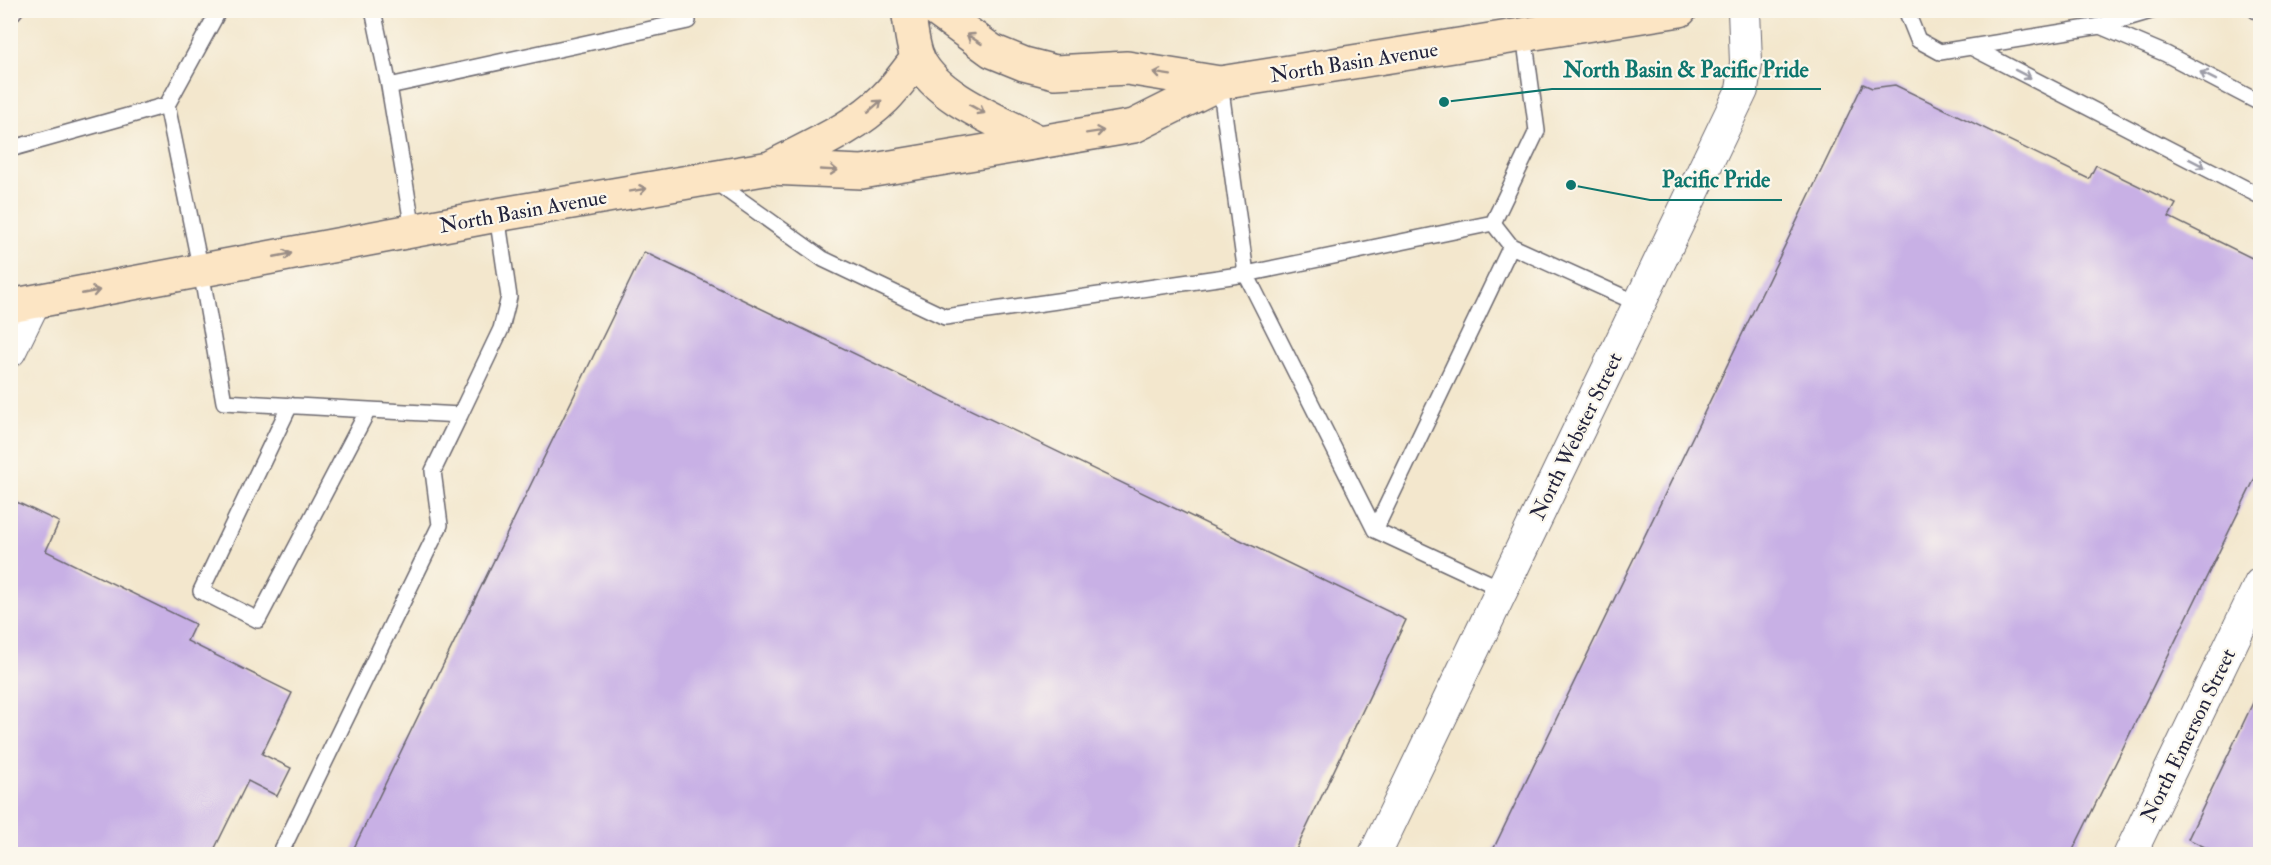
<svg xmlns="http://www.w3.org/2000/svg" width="2271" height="865" font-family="'IM FELL Double Pica',serif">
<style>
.building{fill:#c8b0e5}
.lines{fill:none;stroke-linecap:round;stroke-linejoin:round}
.lane-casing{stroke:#6b676e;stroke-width:18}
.street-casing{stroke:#6b676e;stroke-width:34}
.secondary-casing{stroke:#6b676e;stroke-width:36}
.lane{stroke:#fff;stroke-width:15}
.street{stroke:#fff;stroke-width:32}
.secondary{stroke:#fce5c4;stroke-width:33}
.oneway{stroke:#9a8d86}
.oneway2{stroke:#9c9ca7}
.labels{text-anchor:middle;stroke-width:4.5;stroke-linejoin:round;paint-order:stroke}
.street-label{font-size:21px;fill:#22223b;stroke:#fbf7ec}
.leader{fill:none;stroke:#0f766e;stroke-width:2}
.callout-dot{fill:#0f766e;stroke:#fbf7ec;stroke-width:2}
.callout-label{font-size:22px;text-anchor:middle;font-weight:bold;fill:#0f766e;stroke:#fbf7ec;stroke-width:4.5;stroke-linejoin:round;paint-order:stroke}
</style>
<rect width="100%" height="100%" fill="#fbf7ec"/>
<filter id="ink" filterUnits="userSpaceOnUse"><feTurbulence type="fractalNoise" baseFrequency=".0167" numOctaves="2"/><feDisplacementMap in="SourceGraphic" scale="12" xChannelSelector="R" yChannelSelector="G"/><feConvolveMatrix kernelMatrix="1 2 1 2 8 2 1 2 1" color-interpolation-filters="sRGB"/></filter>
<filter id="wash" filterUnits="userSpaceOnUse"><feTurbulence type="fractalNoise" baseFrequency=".008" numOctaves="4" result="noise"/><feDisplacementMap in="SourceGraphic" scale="24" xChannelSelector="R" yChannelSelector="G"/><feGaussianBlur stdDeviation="1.35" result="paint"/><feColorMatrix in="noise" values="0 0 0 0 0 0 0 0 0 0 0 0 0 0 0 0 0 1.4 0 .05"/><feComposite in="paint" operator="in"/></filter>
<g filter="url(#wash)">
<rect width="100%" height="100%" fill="#f3e7cd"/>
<g id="blocks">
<path class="building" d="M10 10H26L10 29Z
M1863 84 1872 88 1895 85 2089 179 2096 165 2176 204 2169 217 2260 262V468L2071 854H1491Z
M644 252 1406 620 1294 854H351Z
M10 499 59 522 46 551 195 624 187 641 292 693 262 754 291 768 277 796 248 781 212 854H10Z
M2260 688V854H2219L2188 839Z"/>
</g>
</g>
<g filter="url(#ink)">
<use href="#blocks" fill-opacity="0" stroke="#6b676e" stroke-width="1.5"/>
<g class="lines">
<g class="lane-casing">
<path id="lane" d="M373 10 389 86
M1906 10 1918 40 1940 52 2100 26 2154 10
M2255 10 2260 13
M2100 26 2166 54 2260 103
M1524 35 1537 131 1493 223 1511 246 1639 304
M1971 47 2260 196
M1220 83 1246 274 1375 530 1502 589
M167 105 219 10
M10 149 167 105 201 271 224 402 460 415 433 471 440 525 280 854
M714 181 823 259 945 317 1246 274 1493 223
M413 230 389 86 688 21 683 10
M290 405 201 591 258 620 368 410
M460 415 501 329 509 297 497 215
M1375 530 1511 246"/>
</g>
<g class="street-casing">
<path id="street" d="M10 351 34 302
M1375 854 1742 90 1746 63 1744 10
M2130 854 2260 584"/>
</g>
<g class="secondary-casing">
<path id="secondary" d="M908 10C911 26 912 47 919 61 939 99 1000 121 1037 141
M936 10 992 51 1024 64 1055 72 1127 68 1220 83
M770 168C809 147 854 129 885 98 897 86 907 71 918 58
M10 306 497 215 770 168 862 172 1134 126 1220 83 1680 10"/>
</g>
<use href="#lane" class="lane"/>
<use href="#street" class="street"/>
<use href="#secondary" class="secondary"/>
</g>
<defs><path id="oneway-shaft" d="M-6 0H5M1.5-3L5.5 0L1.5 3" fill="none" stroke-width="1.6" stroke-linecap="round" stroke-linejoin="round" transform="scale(1.5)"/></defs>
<g class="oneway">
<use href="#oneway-shaft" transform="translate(974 39) rotate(-147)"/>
<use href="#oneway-shaft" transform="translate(1162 74) rotate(-171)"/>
<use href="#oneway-shaft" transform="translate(875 106) rotate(-40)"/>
<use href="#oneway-shaft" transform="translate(977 109) rotate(29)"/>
<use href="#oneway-shaft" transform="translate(1095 132) rotate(-9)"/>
<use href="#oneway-shaft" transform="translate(829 170) rotate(3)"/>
<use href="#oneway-shaft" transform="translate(638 190) rotate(-10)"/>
<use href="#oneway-shaft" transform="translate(283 255) rotate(-11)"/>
<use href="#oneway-shaft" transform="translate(91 292) rotate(-11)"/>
</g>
<g class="oneway2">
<use href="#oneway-shaft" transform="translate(2023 74) rotate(27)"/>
<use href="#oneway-shaft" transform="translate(2208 76) rotate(-153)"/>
<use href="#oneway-shaft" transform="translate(2197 163) rotate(27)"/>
</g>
</g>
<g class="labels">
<g class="street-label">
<text transform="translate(1354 62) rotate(-9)" y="7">North Basin Avenue</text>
<text transform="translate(523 211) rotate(-10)" y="7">North Basin Avenue</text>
<text transform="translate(1576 436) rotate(-64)" y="7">North Webster Street</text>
<text transform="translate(2188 735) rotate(-64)" y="7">North Emerson Street</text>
</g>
</g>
<path class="leader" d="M1444 102L1552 89H1821M1571 185L1650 200H1782"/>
<g class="callout-dot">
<circle cx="1444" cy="102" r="6"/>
<circle cx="1571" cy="185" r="6"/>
</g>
<g class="callout-label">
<text x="1686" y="77">North Basin &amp; Pacific Pride</text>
<text x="1716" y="187">Pacific Pride</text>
</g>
<rect width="2271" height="865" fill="none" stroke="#fbf7ec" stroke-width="36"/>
</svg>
